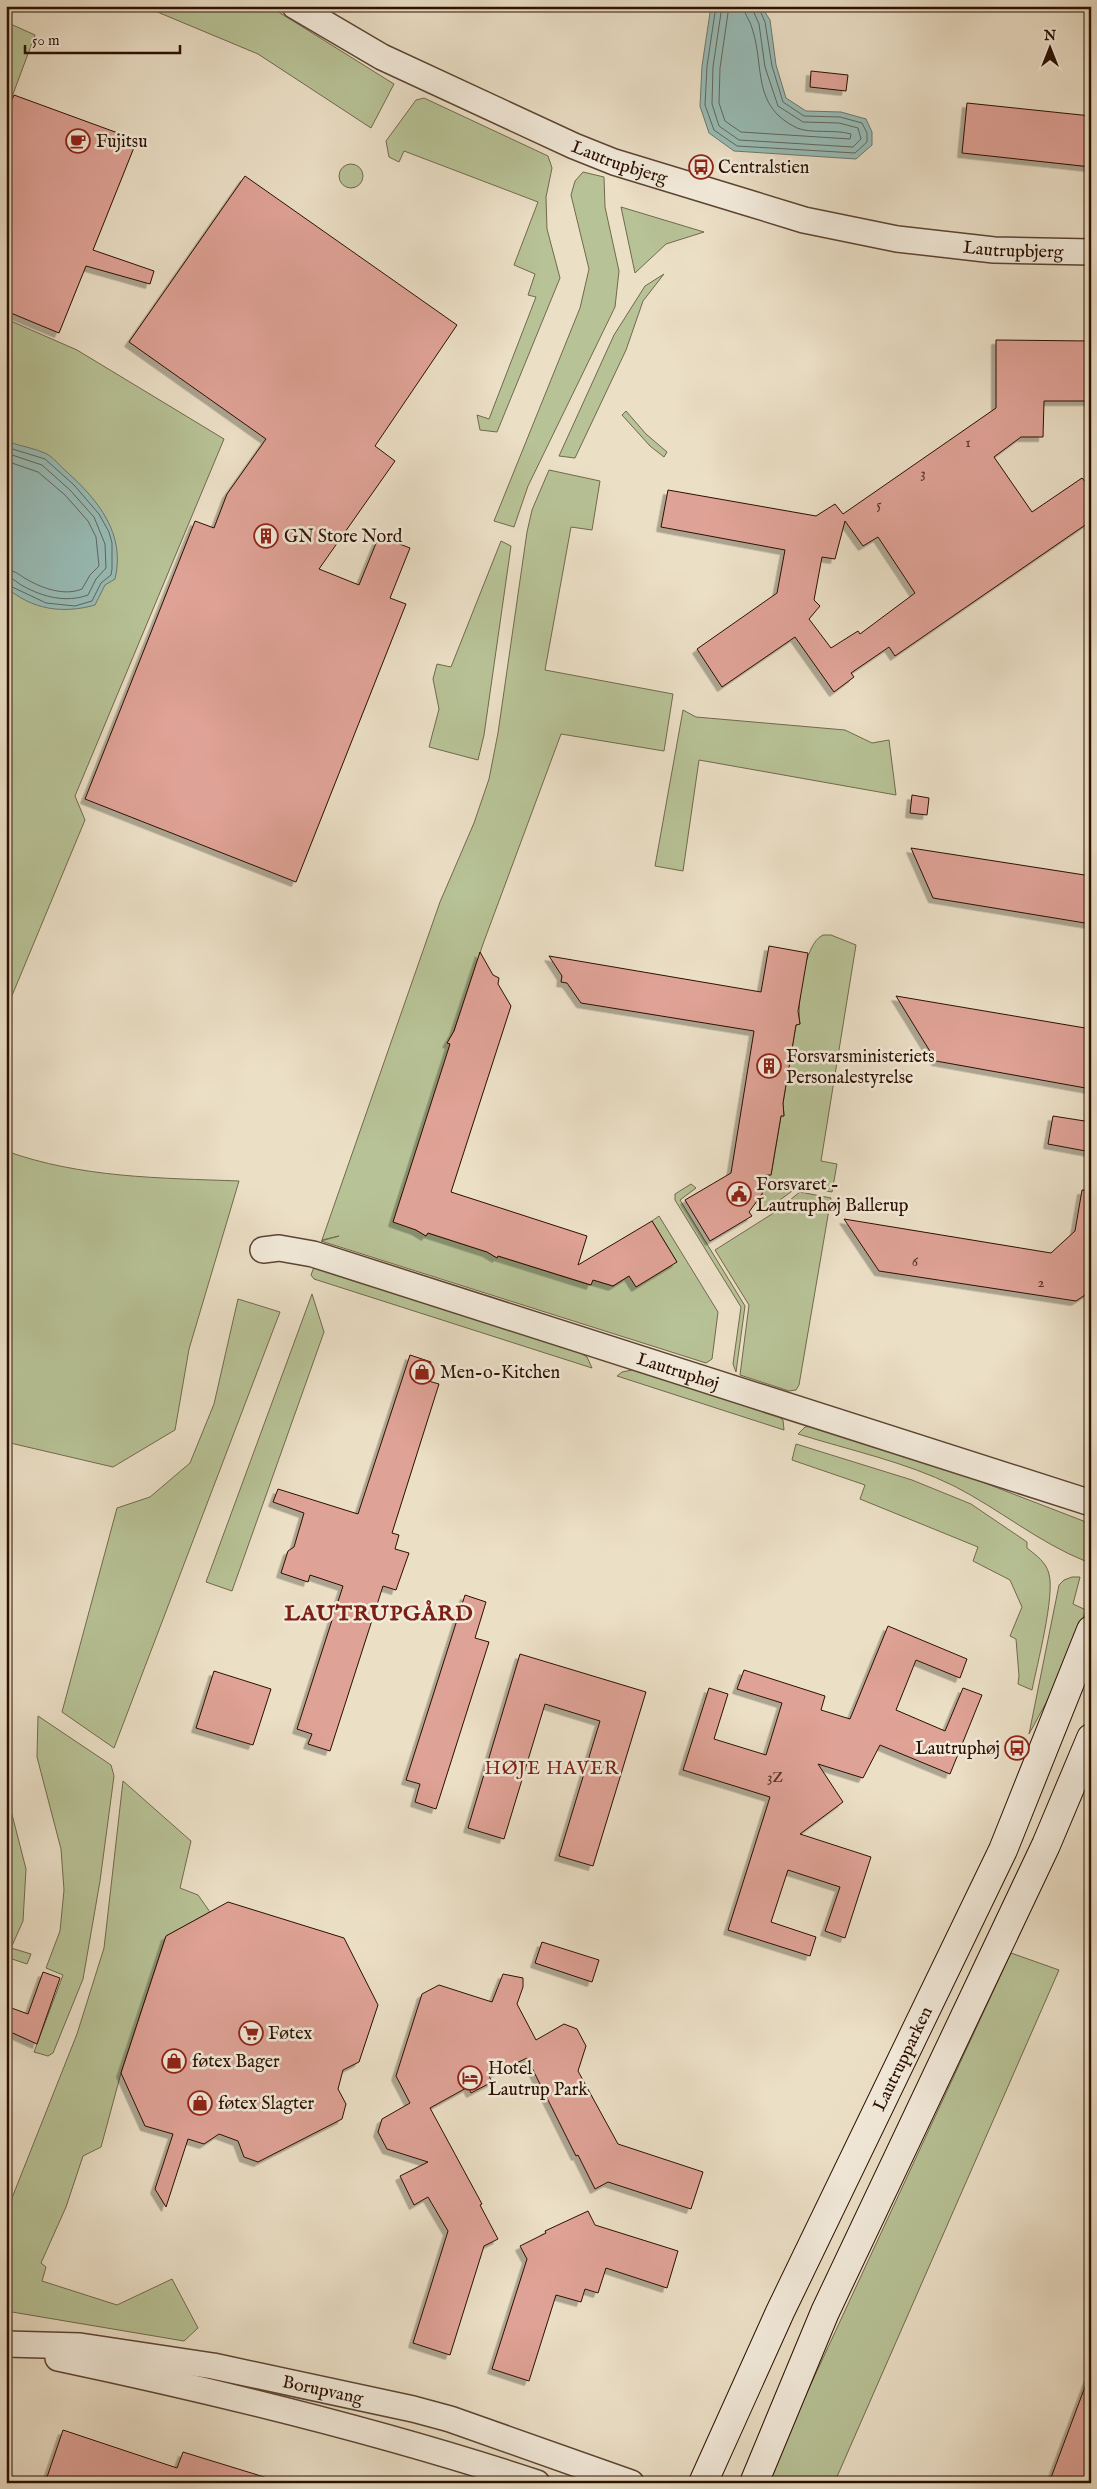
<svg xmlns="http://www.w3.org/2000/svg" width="1097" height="2489" font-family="'IM FELL English',serif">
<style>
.green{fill:#b7c296;stroke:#72694c}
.water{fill:#98bcb6;stroke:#6d776e}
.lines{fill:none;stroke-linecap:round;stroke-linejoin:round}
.shore{stroke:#62665c;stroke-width:1}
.building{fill:#dfa296;stroke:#2c1001;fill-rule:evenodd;filter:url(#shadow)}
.street-casing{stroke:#5c4432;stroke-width:28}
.secondary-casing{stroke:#2c1001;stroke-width:30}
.street{stroke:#f2eada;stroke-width:25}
.secondary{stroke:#f2eada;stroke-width:28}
.labels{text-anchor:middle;stroke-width:5;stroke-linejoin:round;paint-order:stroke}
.number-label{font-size:15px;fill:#593426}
.poi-label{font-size:18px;fill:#2c1001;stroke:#f2eada;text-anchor:start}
.street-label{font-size:18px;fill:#2c1001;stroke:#f2eada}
.neighbourhood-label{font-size:19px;letter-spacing:1px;fill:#7a1f14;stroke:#f2eada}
.district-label{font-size:22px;font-weight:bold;letter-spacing:1px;fill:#7a1f14;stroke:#f2eada}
</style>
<defs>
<filter id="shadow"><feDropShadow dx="-4.5" dy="4.5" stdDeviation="0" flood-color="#0004"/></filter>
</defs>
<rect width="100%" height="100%" fill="#ebdfc6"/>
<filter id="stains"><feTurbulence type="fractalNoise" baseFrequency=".004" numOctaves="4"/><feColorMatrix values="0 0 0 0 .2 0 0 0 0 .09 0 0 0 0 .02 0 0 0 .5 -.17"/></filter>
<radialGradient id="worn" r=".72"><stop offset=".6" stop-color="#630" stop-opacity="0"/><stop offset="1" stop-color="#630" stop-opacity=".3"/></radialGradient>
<path class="green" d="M143 6H269L394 84 371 128 258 54Z
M6 22 35 35 6 113Z
M424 98 548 156 552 168 546 197 547 229 560 278 497 432 480 430 477 415 489 419 536 297 528 295 535 274 514 265 538 202 404 151 399 162 389 157 386 141 416 100Z
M339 176a12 12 0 1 1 24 0a12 12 0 1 1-24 0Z
M583 172 604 177 605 207 619 271 615 307 528 486 514 527 494 521 580 308 589 269 571 195 575 181Z
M621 207 704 232 666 244 635 273Z
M664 274 643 301 626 350 575 458 559 456 614 335 645 286Z
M6 319 77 350 224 439 75 796 85 820 6 1010Z
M626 411 646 434 667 452 664 457 650 446 622 415Z
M549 470 600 481 592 530 571 527 545 670 673 694 664 751 561 734 483 944 454 1031 448 1043 450 1044 416 1230 426 1236 428 1233 487 1252 497 1258 498 1256 590 1285 593 1280 613 1286 629 1276 677 1262 652 1221 659 1216 718 1312 712 1359 706 1363 321 1241 339 1236 322 1240 440 902 474 823 489 779 498 733 527 532 532 510Z
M501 541 511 546 484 735 478 760 429 747 439 709 433 679 437 664 451 667Z
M683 710 696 717 845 730 872 743 889 740 896 795 699 760 683 871 655 866Z
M823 935H831L856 945 821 1161 837 1164 832 1192 799 1186 766 1210 752 1201 762 1195 765 1175H771L781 1116H784L783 1103 796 1025 800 1024C797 1004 803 944 823 935Z
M6 1151C81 1178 160 1178 239 1181L189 1349 175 1430 113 1467 6 1442Z
M691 1184 696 1188 680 1200 745 1306 736 1372 733 1364 741 1307 675 1200V1194Z
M800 1192 831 1198 799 1385 796 1390 789 1391 740 1375 749 1305 715 1250 772 1214Z
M314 1267 579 1352 587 1357 592 1368 314 1279 311 1275Z
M312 1294 324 1332 232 1591 206 1582Z
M238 1299 280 1312 114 1748 62 1712 117 1508 150 1497 190 1463 214 1404Z
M632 1370 777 1415 783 1420 784 1430 617 1376 622 1372Z
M813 1426 938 1465 1086 1522 1091 1526V1539L1085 1561C1038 1542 999 1509 954 1486 906 1462 849 1450 798 1434L805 1427Z
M796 1444 912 1480 971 1504 1027 1542V1548C1037 1556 1046 1562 1049 1574 1055 1596 1037 1665 1032 1690L1018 1684 1019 1676 1016 1639 1010 1636 1022 1607 1010 1580 973 1561 978 1547 860 1499 865 1485 792 1460Z
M1072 1577H1080L1073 1604 1086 1610 1064 1670 1029 1734 1059 1585 1064 1580Z
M38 1716 111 1765 114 1776 100 1881 83 1979 53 2053 48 2056 34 2052 63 1975 46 1968 60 1931 64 1890 61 1849 37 1757Z
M123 1781 191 1841 180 1888 198 1895 210 1912 166 1936 121 2073 101 2147 83 2156 66 2207 41 2263 46 2267 42 2281 117 2305 172 2279 198 2328 184 2341 6 2311V2213L77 2034 104 1948Z
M6 1791 26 1869 23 1921 11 1948 31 1954 27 1964 6 1957Z
M1011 1953 1059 1970 836 2479 844 2483H765Z"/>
<path class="water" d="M711 6H761L770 20 776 65 786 98 806 111 841 112 866 119 872 132V145L856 159 734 151 709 133 700 106 702 66Z
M6 441C19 446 35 448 47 454 54 458 61 467 67 472 98 500 126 534 115 579L105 585 95 605C63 614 32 610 6 587Z"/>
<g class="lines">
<path class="shore" d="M716 6 707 66 705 105 714 130 737 146 855 153 867 142V133L862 123 840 117 804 116 783 102 772 66 765 22 758 6
M722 6 713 67 712 104 719 126 739 140 853 147 861 139 858 128 839 123 803 122 778 106 765 67 759 24 751 6
M729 6 720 68 719 103 725 121 741 132 850 139 851 134C834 129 812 134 797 128 751 106 765 67 752 28 750 20 744 15 744 6
M6 447 45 459 74 485 99 514 109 532 112 543V569L111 575 101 583 92 601 75 606 46 603 6 584
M6 453 42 465 70 490 94 517 105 544 106 568 96 579 88 595C66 603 43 597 23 586 17 583 14 578 6 577
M6 461 38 472 65 495 88 521 96 537 99 566 90 575 82 589C65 596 44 589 28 580 20 576 16 570 6 570"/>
</g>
<path class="building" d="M811 71 848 75 846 91 810 87Z
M14 95 137 140 93 250 154 271 150 284 86 266 59 333 6 311V114Z
M967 103 1091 116V167L962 153Z
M245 176 457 325 375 446 395 461 319 569 359 585 379 536 410 548 390 598 406 604 296 882 85 799 195 521 214 528 227 494 266 439 129 342Z
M996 340 1091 341V401H1044L1043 437H1021L994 457 1032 512 1082 478 1091 488V521L895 656 889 647 851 673 854 677 834 692 795 637 722 687 697 649 777 593 785 550 661 527 668 490 816 516 835 504 843 514 996 408ZM845 521 863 546 878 537 915 593 860 634 858 631 831 648 809 619 820 606 814 600 822 557 835 559Z
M912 795 929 798 927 815 910 813Z
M911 848 1091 876V924L933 898Z
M769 946 808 953 798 1011 800 1024 796 1025 783 1103 784 1116H781L771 1175H765L762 1194 749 1212 752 1216 710 1241 685 1200 731 1173 754 1031 581 1003 567 983 561 982 562 976 549 956 761 992Z
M480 952 493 975 499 978 498 984 511 1006 451 1192 587 1236 578 1265 652 1221 677 1262 636 1287 629 1276 613 1286 593 1280 591 1285 498 1256 497 1258 487 1252 428 1233 426 1236 416 1230 393 1222 450 1044 447 1043 454 1031Z
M896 996 1091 1029V1089L936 1061Z
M1053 1116 1091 1122V1152L1048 1144Z
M1082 1190H1091V1291L1076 1301 879 1271 844 1219 1051 1253 1075 1231Z
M410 1355 431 1362 425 1380 439 1384 392 1533 399 1535 395 1549 409 1553 396 1590 383 1586 330 1751 308 1744 312 1734 297 1729 343 1586 310 1575 308 1582 281 1573 288 1551 294 1547 304 1513 273 1502 278 1489 358 1514Z
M465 1595 486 1602 475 1638 489 1642 436 1809 415 1802 420 1784 406 1780Z
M888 1626 967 1659 960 1678 916 1660 896 1710 945 1731 963 1688 982 1695 950 1774 880 1745 863 1778 818 1764 843 1802 800 1834 871 1857 845 1938 825 1931 840 1887 788 1870 771 1922 816 1937 810 1956 728 1930 770 1797 683 1770 709 1688 728 1694 714 1739 766 1755 782 1703 737 1689 744 1670 825 1696 821 1710 850 1719Z
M520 1654 646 1692 593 1866 559 1856 600 1721 545 1704 504 1839 468 1828Z
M214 1671 271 1689 253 1745 196 1728Z
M228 1902 344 1938 378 2005 359 2062 343 2070 338 2089 346 2104 342 2119 258 2162 244 2157 238 2141 219 2134 204 2144 188 2139 166 2207 155 2189 173 2134 145 2126 121 2073 166 1936Z
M542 1942 599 1960 592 1982 535 1963Z
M43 1972 60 1978 37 2044 6 2030V2006L28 2014Z
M503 1974 523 1978V1987L517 2004 536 2040 564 2024 577 2029 586 2046 578 2071 618 2144 703 2172 691 2209 608 2182 595 2189 578 2155 576 2156 527 2058 489 2076 492 2082 471 2093 468 2087 430 2108 482 2204 480 2205 498 2239 484 2246 450 2355 413 2343 448 2231 428 2197 414 2205 400 2176 428 2162 387 2149 378 2132 382 2119 410 2103 396 2076 422 1994 439 1985 492 2002Z
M588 2211 595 2225 678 2251 667 2288 606 2268 598 2293 585 2289 581 2302 556 2295 529 2381 492 2369 527 2259 520 2246 546 2233 545 2231Z
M1089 2376 1091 2483H1049Z
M63 2430 177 2468 183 2452 274 2480 273 2483H45Z"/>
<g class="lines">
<g class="street-casing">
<g id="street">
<path id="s1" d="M295 6 382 57 574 146 614 162 752 204 804 220 897 239 994 250 1091 252"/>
<path id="s2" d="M263 1250 279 1248 313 1254 1091 1503"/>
<path id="s3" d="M6 2344 80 2346 213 2366 413 2409 450 2419 631 2483"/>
<path d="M58 2358C219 2392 380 2431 537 2483"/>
</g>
</g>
<g class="secondary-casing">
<g id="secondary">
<path id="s4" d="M703 2483 780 2312 1003 1850 1091 1630"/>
<path d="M754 2483 825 2312 1046 1845 1091 1738"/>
</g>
</g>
<use href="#street" class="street"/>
<use href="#secondary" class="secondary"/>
</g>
<defs>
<g id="cafe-ring" transform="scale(1.25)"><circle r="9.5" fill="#f2eada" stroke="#8f2418" stroke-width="1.5"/><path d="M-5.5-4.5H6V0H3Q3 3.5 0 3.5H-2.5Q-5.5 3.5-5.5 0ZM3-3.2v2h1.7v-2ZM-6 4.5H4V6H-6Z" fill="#8f2418"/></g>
<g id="bus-ring" transform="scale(1.25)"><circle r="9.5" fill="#f2eada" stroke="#8f2418" stroke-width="1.5"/><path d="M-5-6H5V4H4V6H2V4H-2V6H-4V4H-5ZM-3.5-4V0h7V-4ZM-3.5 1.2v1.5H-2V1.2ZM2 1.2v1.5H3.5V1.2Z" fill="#8f2418"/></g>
<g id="building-ring" transform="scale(1.25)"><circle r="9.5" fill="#f2eada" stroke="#8f2418" stroke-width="1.5"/><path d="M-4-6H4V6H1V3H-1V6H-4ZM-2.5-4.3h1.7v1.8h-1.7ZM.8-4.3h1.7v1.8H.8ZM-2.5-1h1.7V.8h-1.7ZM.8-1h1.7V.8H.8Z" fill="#8f2418"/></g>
<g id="civic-ring" transform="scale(1.25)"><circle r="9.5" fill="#f2eada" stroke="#8f2418" stroke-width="1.5"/><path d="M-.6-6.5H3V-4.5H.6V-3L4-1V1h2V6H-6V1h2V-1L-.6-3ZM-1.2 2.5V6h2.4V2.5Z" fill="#8f2418"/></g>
<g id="shop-ring" transform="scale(1.25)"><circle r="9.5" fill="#f2eada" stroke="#8f2418" stroke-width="1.5"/><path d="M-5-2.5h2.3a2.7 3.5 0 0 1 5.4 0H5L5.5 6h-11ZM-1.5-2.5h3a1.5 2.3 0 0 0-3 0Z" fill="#8f2418"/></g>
<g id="supermarket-ring" transform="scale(1.25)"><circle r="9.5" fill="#f2eada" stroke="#8f2418" stroke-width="1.5"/><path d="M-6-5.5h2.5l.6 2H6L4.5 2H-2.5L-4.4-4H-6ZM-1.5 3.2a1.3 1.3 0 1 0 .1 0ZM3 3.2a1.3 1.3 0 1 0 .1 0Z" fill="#8f2418"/></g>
<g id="hotel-ring" transform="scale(1.25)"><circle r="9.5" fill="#f2eada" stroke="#8f2418" stroke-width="1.5"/><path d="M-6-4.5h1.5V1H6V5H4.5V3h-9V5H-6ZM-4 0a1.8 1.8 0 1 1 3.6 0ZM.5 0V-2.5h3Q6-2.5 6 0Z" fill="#8f2418"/></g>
</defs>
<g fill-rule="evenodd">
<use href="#cafe-ring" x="78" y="141"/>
<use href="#bus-ring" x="701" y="167"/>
<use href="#building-ring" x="266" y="536"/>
<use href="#building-ring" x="769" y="1066"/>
<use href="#civic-ring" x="739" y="1194"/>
<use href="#shop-ring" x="422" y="1372"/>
<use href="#bus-ring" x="1017" y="1748"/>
<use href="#supermarket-ring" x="251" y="2033"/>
<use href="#shop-ring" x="174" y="2061"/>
<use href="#hotel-ring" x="470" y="2078"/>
<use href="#shop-ring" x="200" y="2103"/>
</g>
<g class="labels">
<g class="number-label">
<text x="968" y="447">1</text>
<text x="923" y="478">3</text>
<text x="879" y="509">5</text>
<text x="915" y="1266">6</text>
<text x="1041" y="1287">2</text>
<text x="775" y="1782">3Z</text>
</g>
<g class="poi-label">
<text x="96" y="147">Fujitsu</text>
<text x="718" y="173">Centralstien</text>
<text x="284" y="542">GN Store Nord</text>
<text x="786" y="1062">Forsvarsministeriets<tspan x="786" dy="21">Personalestyrelse</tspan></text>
<text x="756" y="1190">Forsvaret -<tspan x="756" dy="21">Lautruphøj Ballerup</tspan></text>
<text x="440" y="1378">Men-o-Kitchen</text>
<text x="1000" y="1754" text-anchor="end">Lautruphøj</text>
<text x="268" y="2039">Føtex</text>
<text x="192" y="2067">føtex Bager</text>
<text x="488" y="2074">Hotel<tspan x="488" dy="21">Lautrup Park</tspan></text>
<text x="218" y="2109">føtex Slagter</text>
</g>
<g class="street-label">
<text dy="6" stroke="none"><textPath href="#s1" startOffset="361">Lautrupbjerg</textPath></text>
<text dy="6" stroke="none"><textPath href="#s1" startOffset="766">Lautrupbjerg</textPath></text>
<text dy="6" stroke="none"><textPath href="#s2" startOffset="434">Lautruphøj</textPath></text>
<text dy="6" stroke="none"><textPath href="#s4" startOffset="469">Lautrupparken</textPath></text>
<text dy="6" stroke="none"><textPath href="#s3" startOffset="321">Borupvang</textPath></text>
</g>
<g class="neighbourhood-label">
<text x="552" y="1774">HØJE HAVER</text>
</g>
<g class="district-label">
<text x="379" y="1620">LAUTRUPGÅRD</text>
</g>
</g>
<rect width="1097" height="2489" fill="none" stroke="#ebdfc6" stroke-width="25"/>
<rect x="8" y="8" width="1082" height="2474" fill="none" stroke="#2c1001" stroke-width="2.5"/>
<rect x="12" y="12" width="1072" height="2464" fill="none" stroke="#2c1001"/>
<g transform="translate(1050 48)" stroke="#f2eada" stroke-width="4" paint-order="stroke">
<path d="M0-4L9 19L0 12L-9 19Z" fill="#2c1001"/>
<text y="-8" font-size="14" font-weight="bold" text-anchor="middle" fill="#2c1001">N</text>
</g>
<path d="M25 45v8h155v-8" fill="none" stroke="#2c1001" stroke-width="2.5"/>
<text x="32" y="45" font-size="15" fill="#2c1001" stroke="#f2eada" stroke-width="4" paint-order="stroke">50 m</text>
<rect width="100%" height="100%" filter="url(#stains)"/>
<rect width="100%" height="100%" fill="url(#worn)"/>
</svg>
